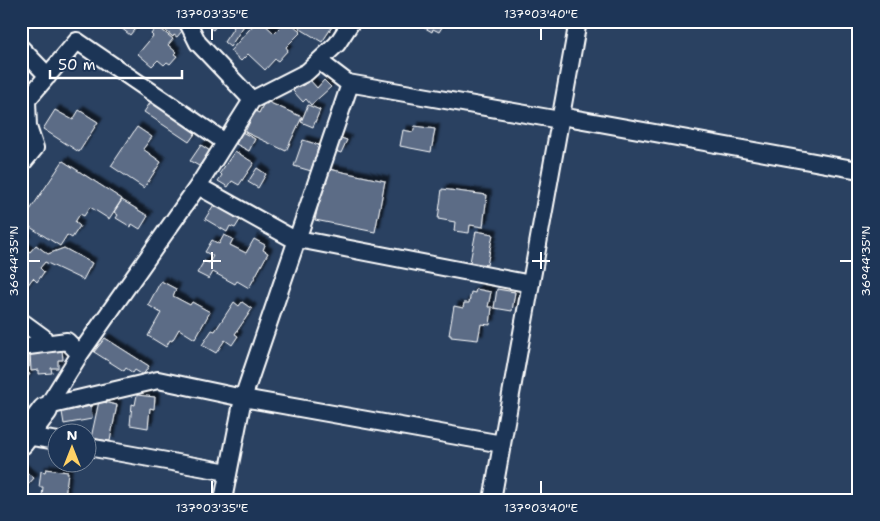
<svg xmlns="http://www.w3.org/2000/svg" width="880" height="521" font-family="'Shantell Sans',sans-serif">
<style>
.building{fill:#5b6c86;stroke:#fff;filter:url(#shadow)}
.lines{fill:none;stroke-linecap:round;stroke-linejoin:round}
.street-casing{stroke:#fff;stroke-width:20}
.secondary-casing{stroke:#fff;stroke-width:28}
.street{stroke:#1d3557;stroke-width:16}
.secondary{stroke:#1d3557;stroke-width:24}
.ticks{fill:none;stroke:#fff;stroke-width:2}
.neatline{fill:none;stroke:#fff;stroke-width:2}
.ticks-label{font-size:12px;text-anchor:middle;fill:#fff}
</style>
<defs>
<filter id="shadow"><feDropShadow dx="4.5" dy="-4.5" stdDeviation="1" flood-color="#0009"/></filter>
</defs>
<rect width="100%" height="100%" fill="#2a4161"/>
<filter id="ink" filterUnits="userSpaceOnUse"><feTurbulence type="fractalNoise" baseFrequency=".02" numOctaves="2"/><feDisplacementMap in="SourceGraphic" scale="10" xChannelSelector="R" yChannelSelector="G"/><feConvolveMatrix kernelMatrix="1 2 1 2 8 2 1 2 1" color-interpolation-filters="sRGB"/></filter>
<g filter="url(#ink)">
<path class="building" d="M119 21H134L138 25 130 35 116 24Z
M159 21H173L182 31 177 37 174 35 173 37 157 23Z
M204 21H220L213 30 203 23Z
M227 21H247L230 47 224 42 234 27Z
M257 21H261L274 33 286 21H289L301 32 286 47 288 50 278 61 275 59 265 70 248 54 241 61 230 51Z
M303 21H322L332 27 322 42 299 28Z
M413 21H446L439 32 433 29 432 32Z
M157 26 173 39 168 45 176 52 174 54 177 56 170 64 167 62 164 65 158 60 152 66 138 54 153 36 151 34Z
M21 58 32 69 21 79Z
M310 80 317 88 324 80 331 87 311 105 306 99 303 102 293 91 300 84 302 86Z
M152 100 197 131 189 142 144 112Z
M268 102 302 117 286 151 245 132 255 111 259 113 264 103 267 104Z
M308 105 320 110 313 127 301 122Z
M55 110 73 120 79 110 98 122 79 152 43 129Z
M415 126 435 129 431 152 400 146 403 130 413 132Z
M137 127 152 137 143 149 161 162 144 188 111 166Z
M242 132 255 139 249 151 236 144Z
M338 137 347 140 341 153 333 150Z
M303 140 319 145 317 151 320 152 317 159 315 158 311 171 294 166Z
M201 145 210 151 199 166 190 161Z
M235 151 254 163 239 185 232 181 228 187 218 181 222 175 220 173Z
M63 161 122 199 109 219 90 207 84 216 80 214 75 222 80 226 72 238 67 235 60 246 22 222Z
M257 168 266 174 258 188 248 182Z
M329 169 385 181 375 232 315 220 322 186 325 187Z
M442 189 487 195 483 227 470 225 469 233 454 231 455 222 438 219Z
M122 200 148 216 140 229 132 224 131 227 116 218 118 215 114 212Z
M215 203 235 215 234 217 240 220 235 228 230 226 227 232 205 219Z
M476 231 493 234 487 265 470 262Z
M21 235 27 239 21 246 30 252 36 245 48 254 64 248 92 263 83 280 45 262 40 268 44 272 37 282 33 278 21 294Z
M224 235 233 239 230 245 246 253 254 239 265 245 263 250 268 253 249 288 237 281 235 284 213 272 209 279 197 273 204 261 209 263 213 256 205 252 212 240 219 244Z
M161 281 176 289 173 296 190 305 192 302 210 312 195 339 179 329 172 341 170 340 166 347 148 336 161 313 148 305Z
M476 289 491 292 488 307H492L490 325 481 324 478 340 451 337V335H449L454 306 463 308 464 303H469L471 292 475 293Z
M497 289 515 292 512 311 494 308Z
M234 302 239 306 242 302 252 309 235 334 238 336 232 345 225 340 216 353 202 345 212 330 215 331Z
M105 338 149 366 143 375 135 370 133 373 126 368 124 371 94 352Z
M62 350 63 360H58V368H51L52 373 39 374V370L31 371 30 352Z
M21 353H29V367H21Z
M24 370 30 374 21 386V372Z
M137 395 155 397 154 409 150 408 148 428 130 425 132 404 135 405Z
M99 401 117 405 110 441 91 438Z
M91 406 92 419 64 424 62 412Z
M21 468 34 478 21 493Z
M46 469 68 472 65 498 42 496 43 487H39L41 471 45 472Z"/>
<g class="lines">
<g class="street-casing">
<path id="street" d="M187 21 198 43 252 100
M21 48 48 76
M319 61 348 83 560 120
M561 116 859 170
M21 165 35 148 28 127 27 100 77 41 225 142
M198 186 297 241
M298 239 531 284
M21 321 43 337 46 344
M21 347 67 341 80 354
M48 406 158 380 243 398 502 444
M45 410 80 354 198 186 252 100 307 72 337 44 352 21
M26 436 58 441
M88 447 228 472
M223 500 243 398 350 84
M492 500 578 21"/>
</g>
<g class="secondary-casing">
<path id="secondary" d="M21 442 45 410"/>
</g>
<use href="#street" class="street"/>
<use href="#secondary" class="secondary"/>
</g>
</g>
<path class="ticks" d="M212 28V40M541 28V40M212 252V269M541 252V269M28 261H40M203 261H221M532 261H550M840 261H852M212 481V494M541 481V494"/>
<rect width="880" height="521" fill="none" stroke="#1d3557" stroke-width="55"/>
<g transform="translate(72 448)"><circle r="24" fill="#1d3557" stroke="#77869a"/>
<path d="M0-4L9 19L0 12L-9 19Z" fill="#ffd166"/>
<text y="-8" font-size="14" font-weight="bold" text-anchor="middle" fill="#ffffff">N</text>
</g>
<path d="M50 70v8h132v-8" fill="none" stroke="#ffffff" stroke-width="2.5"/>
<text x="58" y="70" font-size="15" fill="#ffffff" stroke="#1d3557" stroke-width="4" paint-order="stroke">50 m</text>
<rect x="28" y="28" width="824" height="466" class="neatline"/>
<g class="ticks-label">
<text x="212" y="18">137°03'35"E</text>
<text x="541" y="18">137°03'40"E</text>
<text transform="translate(14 261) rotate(-90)" y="4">36°44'35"N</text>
<text transform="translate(866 261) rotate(-90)" y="4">36°44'35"N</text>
<text x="212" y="512">137°03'35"E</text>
<text x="541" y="512">137°03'40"E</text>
</g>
</svg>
